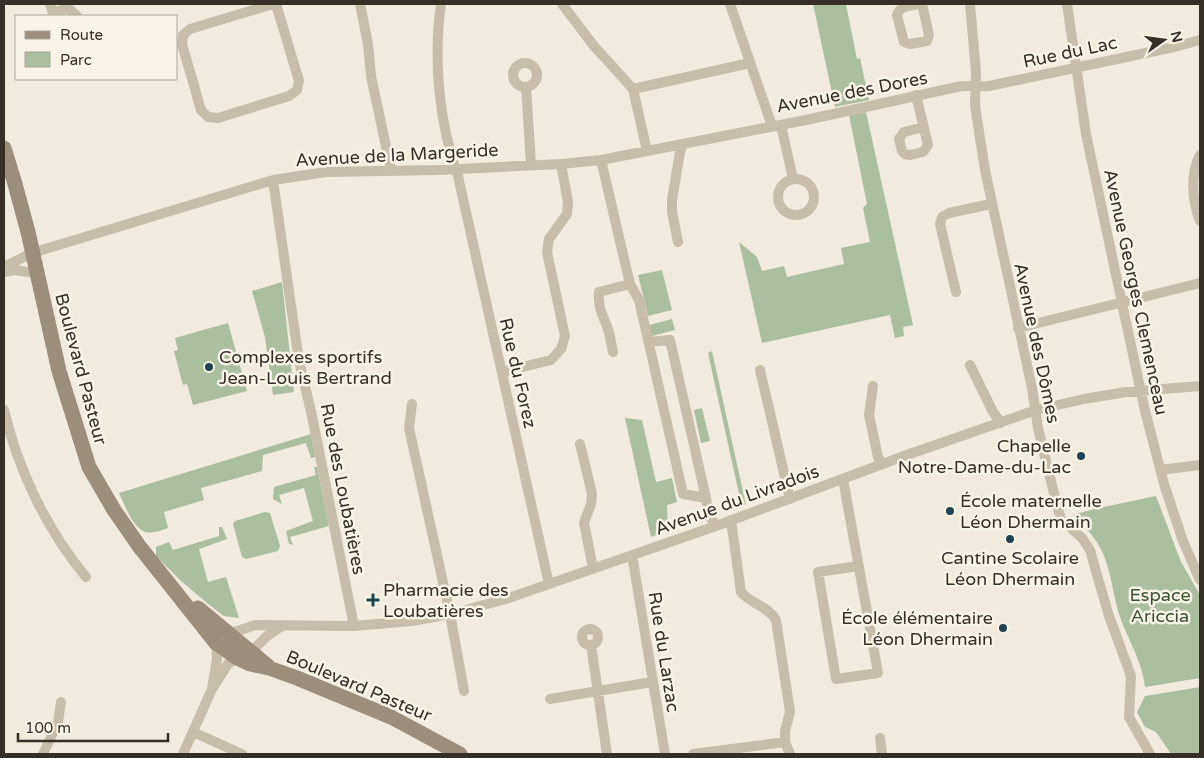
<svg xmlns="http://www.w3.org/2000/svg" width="1204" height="758" font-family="'Varela Round',sans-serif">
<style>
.green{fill:#abbe9d}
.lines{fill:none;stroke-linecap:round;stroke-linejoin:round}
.street{stroke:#c7bea9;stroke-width:10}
.secondary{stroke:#9b8e7a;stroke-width:15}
.poi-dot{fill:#214453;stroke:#f8f5e8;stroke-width:2}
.labels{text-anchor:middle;stroke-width:5;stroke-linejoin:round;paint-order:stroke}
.street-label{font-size:18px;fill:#352f28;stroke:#f8f5e8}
.poi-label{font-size:18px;fill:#352f28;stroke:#f8f5e8;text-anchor:start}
.park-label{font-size:18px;fill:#3c512e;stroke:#f8f5e8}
</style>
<rect width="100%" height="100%" fill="#f0ebdc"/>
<path class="green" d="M813 4H846L857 59 860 58 869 100 835 107Z
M866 112 913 325 903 327 904 336 895 338 890 315 762 343 739 242 757 257 762 271 784 266 787 277 844 264 841 248 870 242 863 208 867 204 849 115Z
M662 270 672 310 648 316 638 275Z
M282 282 294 392 273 395 265 337 252 291Z
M672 319 675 330 652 336 649 325Z
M228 323 247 391 193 405 187 384 183 385 174 351 178 350 175 338Z
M712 351 746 505 741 503 708 353Z
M702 408 710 441 701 443 694 410Z
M625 418 642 420 656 482 672 478 677 502 667 505 668 530 651 537Z
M311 434 315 457 311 458 306 443 263 455 262 471 201 488 204 500 164 512 168 528C162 530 152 534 145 532 132 527 125 505 119 493Z
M314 467H317L329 526 290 537 293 545 289 544 286 531 313 521 304 488 279 495 282 504 273 499 274 487 316 475Z
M1156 496 1181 562 1200 595V678L1145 687C1142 659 1126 637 1118 611 1112 589 1110 563 1098 544 1092 534 1082 524 1073 515L1094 509Z
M265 512 270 513 280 546 278 551 246 559 242 557 233 524 235 521Z
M219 527H222L227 539 199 549 208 582 226 577 239 618 224 616 208 604 180 580 156 556V547L169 542 173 550 219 536Z
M1200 687V754H1171L1156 732 1145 727 1137 712 1145 696Z"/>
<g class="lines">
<path class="street" d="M50 4 53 13 68 8
M67 4 68 8 77 16
M273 4 190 29 183 35 182 44 201 110 208 117 218 118 289 96 297 90 299 81 276 4
M360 4 368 44 371 76 391 170
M441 4C433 60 439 123 458 176L549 584
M562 4 594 46 633 89 647 151
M730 4 772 126
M919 4C911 6 900 5 897 15L904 42 910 44 927 41 929 35 922 4
M970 4 976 72 975 106 985 170 1032 388 1038 428 1056 502 1061 519 1082 538 1090 550 1108 613 1131 676 1129 717 1150 754
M1067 4 1086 134 1145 411 1164 484 1183 541 1200 580
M513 75a12 12 0 1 1 24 0a12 12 0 1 1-24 0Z
M526 87 531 164
M633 89 750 63
M916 95 928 145 923 152 910 155 905 154 902 151 899 139 904 132 924 127
M781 125 793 179
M1200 155C1190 175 1192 200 1200 221
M601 160 630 284 639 300 683 494 706 498 670 340 649 342
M778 197a18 18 0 1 1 36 0a18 18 0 1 1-36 0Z
M273 180 299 361 312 416 354 626
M678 242 672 212V200L680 152 683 145
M4 267 32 253 273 180 326 172 439 170 561 164 601 160 806 120 957 87C967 85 978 87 989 86L1174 47 1200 40
M4 272 14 270 36 273
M956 292 940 224 942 217 949 213 991 204
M1018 328 1200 283
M613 352C611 343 610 332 606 324 601 311 598 306 599 292L630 284
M970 365 993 412 1001 423
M760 370 790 499
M502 372 551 360 561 349 565 336 547 252 549 239 567 214 568 202 561 164
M873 386 869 415 878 457 882 464
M412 404 409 428 450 614 464 691
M4 410C18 470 47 530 86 577
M580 444 592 494 591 504 584 523 593 568
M1160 470 1200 465
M843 479 878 673 836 679 818 572 859 566
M706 498 709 515 716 526
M731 520 741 592C751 604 768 606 776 620L790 712 785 731V742L790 754
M632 555 665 754
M582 637a8 8 0 1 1 16 0a8 8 0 1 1-16 0Z
M591 645 607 754
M212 689 217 659 216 643 227 633 238 631 255 625 354 626 412 621 450 614 506 599 716 526 904 456 1036 410 1084 399 1126 392 1200 386
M550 699 652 682
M193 732 242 754
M880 738 882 754
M43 754 58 722 61 702
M183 754 212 689 228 664 237 658 251 652 267 636 282 626
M693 754 785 742"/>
<path class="secondary" d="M4 148 15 184 28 232 59 371 89 467 114 510 139 546 216 643 237 658 250 664 269 668 297 678 391 717 460 754
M198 608 269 667"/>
</g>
<g class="poi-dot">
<circle cx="209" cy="367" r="5"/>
<circle cx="1081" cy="456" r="5"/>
<circle cx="950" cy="511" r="5"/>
<circle cx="1010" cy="539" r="5"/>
<path d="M370.5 592.5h5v5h5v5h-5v5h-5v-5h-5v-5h5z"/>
<circle cx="1003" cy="628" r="5"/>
</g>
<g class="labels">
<g class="street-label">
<text transform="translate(1070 52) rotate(-12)" y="6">Rue du Lac</text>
<text transform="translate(852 92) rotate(-11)" y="6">Avenue des Dores</text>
<text transform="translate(397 155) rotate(-3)" y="6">Avenue de la Margeride</text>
<text transform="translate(1136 292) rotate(78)" y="6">Avenue Georges Clemenceau</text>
<text transform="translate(1037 343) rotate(78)" y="6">Avenue des Dômes</text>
<text transform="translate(81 369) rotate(75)" y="6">Boulevard Pasteur</text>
<text transform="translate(518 373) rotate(77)" y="6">Rue du Forez</text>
<text transform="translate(343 489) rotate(79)" y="6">Rue des Loubatières</text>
<text transform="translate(737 500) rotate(-20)" y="6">Avenue du Livradois</text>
<text transform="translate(664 652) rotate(81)" y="6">Rue du Larzac</text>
<text transform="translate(359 686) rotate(23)" y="6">Boulevard Pasteur</text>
</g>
<g class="poi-label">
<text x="219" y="363">Complexes sportifs<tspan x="219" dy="21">Jean-Louis Bertrand</tspan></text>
<text x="1071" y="452" text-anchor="end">Chapelle<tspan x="1071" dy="21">Notre-Dame-du-Lac</tspan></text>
<text x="960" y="507">École maternelle<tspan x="960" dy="21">Léon Dhermain</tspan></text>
<text x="1010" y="564" text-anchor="middle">Cantine Scolaire<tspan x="1010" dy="21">Léon Dhermain</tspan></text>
<text x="383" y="596">Pharmacie des<tspan x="383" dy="21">Loubatières</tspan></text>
<text x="993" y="624" text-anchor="end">École élémentaire<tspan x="993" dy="21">Léon Dhermain</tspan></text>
</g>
<g class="park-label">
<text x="1160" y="601">Espace<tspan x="1160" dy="21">Ariccia</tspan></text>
</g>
</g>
<rect width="1204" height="758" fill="none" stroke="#352f28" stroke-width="10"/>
<rect x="15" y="15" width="162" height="65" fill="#f8f5e8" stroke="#aaa69b"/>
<rect x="25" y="31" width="25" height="8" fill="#9b8e7a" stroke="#aaa69b"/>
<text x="60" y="40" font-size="15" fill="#352f28">Route</text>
<rect x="25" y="52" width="25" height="15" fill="#abbe9d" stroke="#aaa69b"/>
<text x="60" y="65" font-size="15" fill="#352f28">Parc</text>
<g transform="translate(1164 40) rotate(76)" stroke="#f8f5e8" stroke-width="4" paint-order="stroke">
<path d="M0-4L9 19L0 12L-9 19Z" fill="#352f28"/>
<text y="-8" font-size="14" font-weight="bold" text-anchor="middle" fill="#352f28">N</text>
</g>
<path d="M18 733v8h150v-8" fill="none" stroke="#352f28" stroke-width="2.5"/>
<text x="25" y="733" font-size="15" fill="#352f28" stroke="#f8f5e8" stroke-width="4" paint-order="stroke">100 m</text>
</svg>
